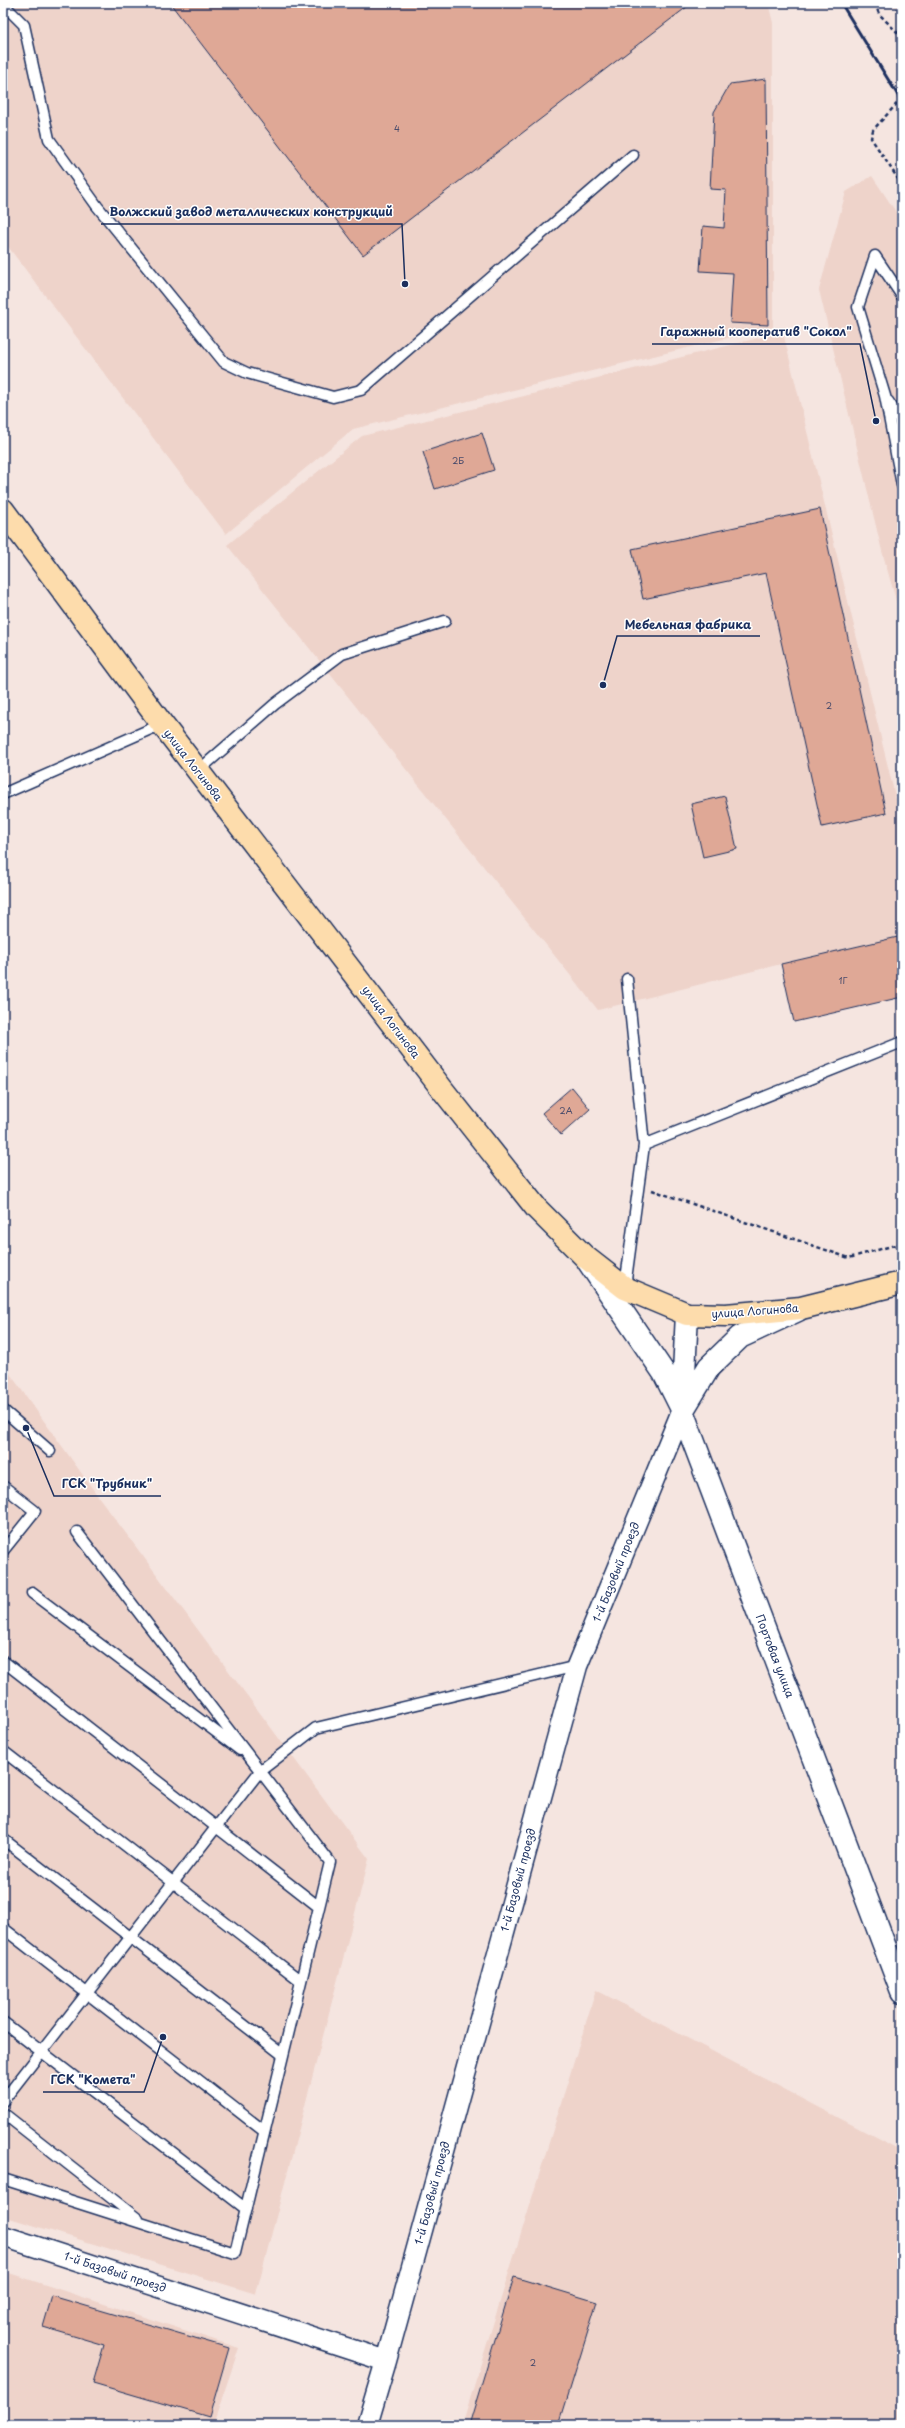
<svg xmlns="http://www.w3.org/2000/svg" width="905" height="2428" font-family="'Playpen Sans',sans-serif">
<style>
.built{fill:#eed3ca}
.building{fill:#dfa896;stroke:#1b2f5e}
.lines{fill:none;stroke-linecap:round;stroke-linejoin:round}
.service-casing{stroke:#1b2f5e;stroke-width:13}
.minor-casing{stroke:#1b2f5e;stroke-width:23}
.tertiary-casing{stroke:#1b2f5e;stroke-width:25}
.primary-casing{stroke:#1b2f5e;stroke-width:25}
.path{stroke:#1b2f5e;stroke-width:2.5;stroke-dasharray:4 3;stroke-linecap:butt}
.service{stroke:#fff;stroke-width:10}
.minor{stroke:#fff;stroke-width:20}
.tertiary{stroke:#fff;stroke-width:22}
.primary{stroke:#fddcac;stroke-width:22}
.rail{stroke:#1b2f5e;stroke-width:3}
.labels{text-anchor:middle;stroke-width:3;stroke-linejoin:round;paint-order:stroke}
.number-label{font-size:9px;fill:#4c4d6c}
.street-label{font-size:11px;fill:#1b2f5e;stroke:#fff}
.leader{fill:none;stroke:#1b2f5e;stroke-width:1.5}
.callout-dot{fill:#1b2f5e;stroke:#fff;stroke-width:1.5}
.callout-label{font-size:12px;text-anchor:middle;font-weight:bold;fill:#1b2f5e;stroke:#fff;stroke-width:3;stroke-linejoin:round;paint-order:stroke}
</style>
<rect width="100%" height="100%" fill="#f5e5e0"/>
<filter id="ink" filterUnits="userSpaceOnUse"><feTurbulence type="fractalNoise" baseFrequency=".025" numOctaves="2"/><feDisplacementMap in="SourceGraphic" scale="8" xChannelSelector="R" yChannelSelector="G"/><feConvolveMatrix kernelMatrix="1 2 1 2 8 2 1 2 1" color-interpolation-filters="sRGB"/></filter>
<g filter="url(#ink)">
<path class="built" d="M3 3H768L773 23V327L353 429 226 534 3 240Z
M872 176 902 221V621L882 551 819 290 846 192Z
M783 332 902 825V936L781 964 598 1010 227 545 362 436Z
M3 1364 95 1492 369 1859 256 2294 3 2216Z
M596 1990 902 2151V2425H462Z
M3 2271 239 2348 213 2425H3Z"/>
<path class="building" d="M170 3H692L363 255Z
M766 79 768 325 730 323 733 273 700 271 703 226 724 228 726 190 710 189 714 112 730 84Z
M482 433 494 470 435 489 423 452Z
M820 509 886 813 822 827 766 573 643 599 632 549Z
M725 796 737 849 703 857 691 804Z
M902 936V997L794 1022 781 964Z
M572 1087 590 1109 561 1135 542 1113Z
M514 2277 597 2302 559 2425H469Z
M52 2296 229 2348 209 2417 93 2383 104 2345 43 2327Z"/>
<g class="lines">
<g class="service-casing">
<path id="service" d="M3 4 24 25 49 139 97 206 224 362 247 373 333 397 361 390 633 155
M875 256 858 307 885 396 902 485
M875 256 902 296
M888 401 902 422
M198 771 275 704 342 654 445 621
M3 794 162 724
M627 979 644 1145 902 1042
M625 1287 644 1145
M3 1410 50 1451
M3 1486 35 1511 3 1551
M32 1593 240 1750
M3 1661 319 1907
M3 1751 301 1981
M3 1839 283 2055
M3 1928 264 2131
M3 2022 246 2209
M3 2101 260 1771 316 1728 577 1666
M3 2113 138 2219
M3 2179 235 2253 330 1862 77 1532"/>
</g>
<g class="minor-casing">
<path id="minor" d="M3 2236 386 2361
M367 2425 386 2361 577 1666 682 1411"/>
</g>
<g class="tertiary-casing">
<path id="tertiary" d="M588 1261 664 1373 682 1409
M687 1314 682 1411 902 1992
M684 1408 709 1367 740 1337 798 1310"/>
</g>
<g class="primary-casing">
<path id="primary" d="M3 510 162 724 442 1089 537 1209 584 1256 625 1288 687 1314 726 1315 801 1308 902 1283"/>
</g>
<path class="path" d="M875 3 879 14 902 37
M902 98 873 130 871 138 902 185
M652 1190 849 1258 902 1243"/>
<use href="#service" class="service"/>
<use href="#minor" class="minor"/>
<use href="#tertiary" class="tertiary"/>
<use href="#primary" class="primary"/>
<path class="rail" d="M841 3 902 102"/>
</g>
</g>
<g class="labels">
<g class="number-label">
<text x="397" y="132">4</text>
<text x="458" y="464">2Б</text>
<text x="829" y="709">2</text>
<text x="843" y="984">1Г</text>
<text x="566" y="1114">2А</text>
<text x="533" y="2366">2</text>
</g>
<g class="street-label">
<text transform="translate(193 765) rotate(52)" y="4">улица Логинова</text>
<text transform="translate(391 1022) rotate(53)" y="4">улица Логинова</text>
<text transform="translate(755 1311) rotate(-4)" y="4">улица Логинова</text>
<text transform="translate(616 1572) rotate(-68)" y="4">1-й Базовый проезд</text>
<text transform="translate(775 1656) rotate(69)" y="4">Портовая улица</text>
<text transform="translate(518 1880) rotate(-75)" y="4">1-й Базовый проезд</text>
<text transform="translate(432 2193) rotate(-75)" y="4">1-й Базовый проезд</text>
<text transform="translate(115 2272) rotate(18)" y="4">1-й Базовый проезд</text>
</g>
</g>
<path class="leader" d="M405 284L402 224H101M876 421L860 344H652M603 685L617 636H760M26 1428L54 1496H161M163 2037L144 2092H43"/>
<g class="callout-dot">
<circle cx="405" cy="284" r="4"/>
<circle cx="876" cy="421" r="4"/>
<circle cx="603" cy="685" r="4"/>
<circle cx="26" cy="1428" r="4"/>
<circle cx="163" cy="2037" r="4"/>
</g>
<g class="callout-label">
<text x="251" y="216">Волжский завод металлических конструкций</text>
<text x="756" y="336">Гаражный кооператив "Сокол"</text>
<text x="688" y="629">Мебельная фабрика</text>
<text x="107" y="1488">ГСК "Трубник"</text>
<text x="93" y="2084">ГСК "Комета"</text>
</g>
<rect width="905" height="2428" fill="none" stroke="#fff" stroke-width="16"/>
<rect x="8" y="8" width="889" height="2412" fill="none" stroke="#1b2f5e" stroke-width="1.5" filter="url(#ink)"/>
</svg>
